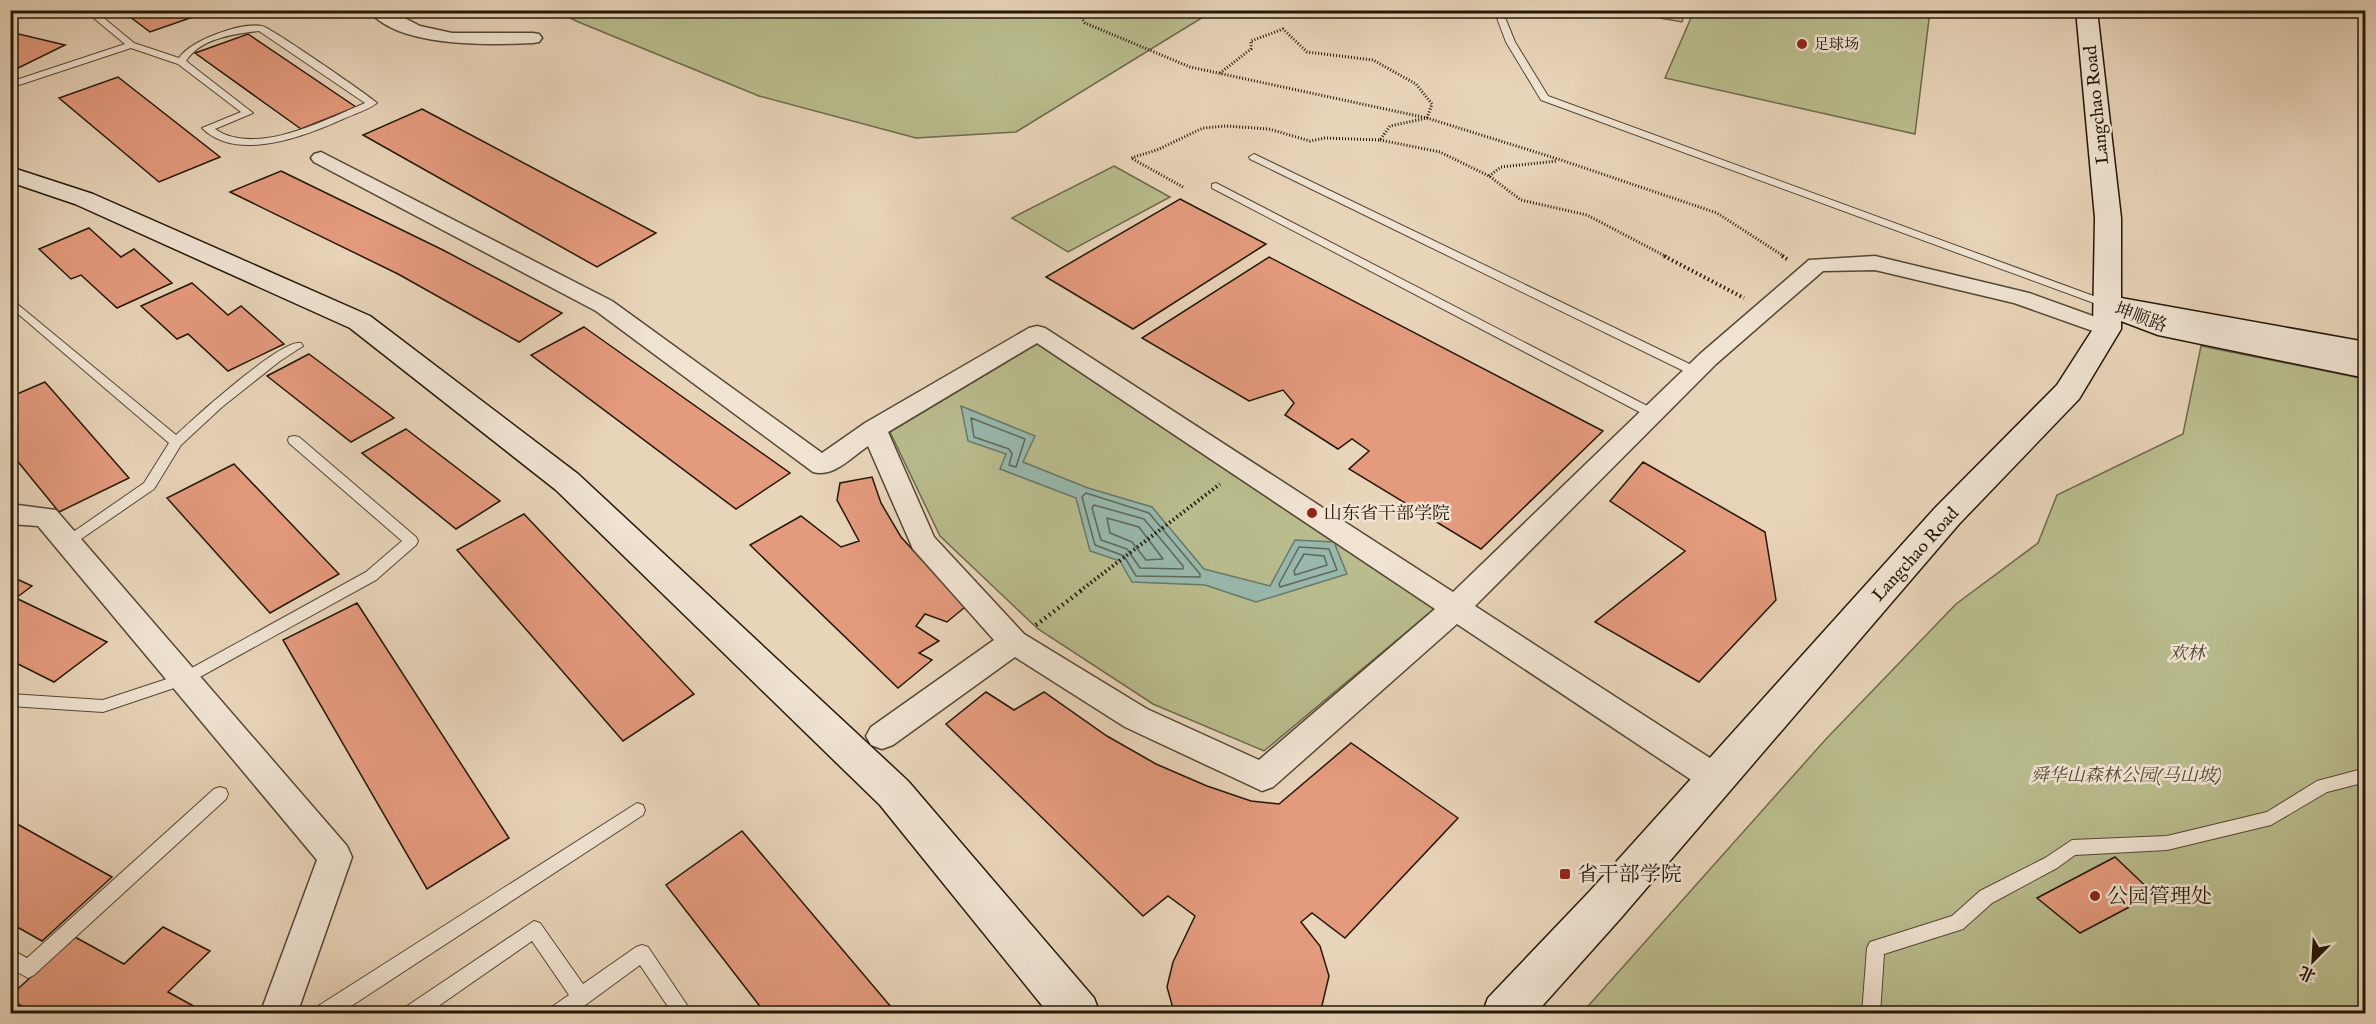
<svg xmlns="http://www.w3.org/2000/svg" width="2376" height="1024" font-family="'IM FELL English','Noto Serif SC',serif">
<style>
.green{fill:#b9bc8d;stroke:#6e6a4a;stroke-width:1.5}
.water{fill:#98b8ac;stroke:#69786a;stroke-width:1.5}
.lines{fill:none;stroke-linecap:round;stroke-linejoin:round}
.shore{stroke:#5e685a;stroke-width:1.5}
.building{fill:#e49a7d;stroke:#231808;stroke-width:1.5}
.lane-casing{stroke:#544734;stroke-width:2}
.street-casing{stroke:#544734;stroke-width:3}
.secondary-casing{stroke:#231808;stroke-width:3}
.path-far2{stroke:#231808;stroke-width:3;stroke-dasharray:1 2;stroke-linecap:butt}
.path-far1{stroke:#231808;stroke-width:4;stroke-dasharray:1.5 3;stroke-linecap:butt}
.path{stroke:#231808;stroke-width:4.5;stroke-dasharray:1.5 4;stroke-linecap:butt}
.lane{fill:#f0e3d2;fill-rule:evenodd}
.street{fill:#f0e3d2;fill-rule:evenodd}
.secondary{fill:#f0e3d2;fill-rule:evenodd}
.poi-dot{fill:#8f2418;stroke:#f0e3d2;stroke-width:2}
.labels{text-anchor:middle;stroke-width:5;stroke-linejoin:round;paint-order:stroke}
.far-poi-label{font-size:15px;fill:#231808;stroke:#f0e3d2;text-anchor:start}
.street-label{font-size:18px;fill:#231808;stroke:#f0e3d2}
.poi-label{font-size:18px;fill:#231808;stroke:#f0e3d2;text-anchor:start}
.park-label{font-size:18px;font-style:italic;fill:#504930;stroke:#f0e3d2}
.near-poi-label{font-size:21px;fill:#231808;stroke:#f0e3d2;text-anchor:start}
</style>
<rect width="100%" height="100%" fill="#e8d4b9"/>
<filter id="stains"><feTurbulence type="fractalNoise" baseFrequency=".00333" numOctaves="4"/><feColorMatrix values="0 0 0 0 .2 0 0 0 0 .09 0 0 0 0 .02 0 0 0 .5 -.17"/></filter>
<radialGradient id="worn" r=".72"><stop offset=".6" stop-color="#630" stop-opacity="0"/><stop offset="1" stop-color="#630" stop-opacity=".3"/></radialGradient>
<path class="green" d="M557 11H1213L1016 132 916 138 759 96 576 21Z
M1619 11H1685L1682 22Z
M1694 11H1930L1915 134 1665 78Z
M1114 166 1170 197 1068 252 1012 218Z
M1037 344 1434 609 1264 751 1153 704 1038 629 940 536 890 432Z
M2201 346 2365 379V1013L1581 1014 1826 739 1956 604 2038 543 2057 495 2183 434Z"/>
<path class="water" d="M961 406 1035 436 1023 462 1088 488 1152 507 1204 569 1270 586 1295 540 1334 542 1347 574 1256 602 1205 585 1132 582 1120 561 1090 551 1076 498 1000 469 1006 454 968 441Z"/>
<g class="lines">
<path class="shore" d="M971 418 1025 439 1016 467 1009 465 1012 454 1009 449 974 437Z
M1086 493 1149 513 1200 574V577L1136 576 1124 556 1095 545 1082 497Z
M1094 505 1144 519 1183 566V569L1140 568 1127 549 1101 540 1092 508Z
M1107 518 1139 527 1163 559 1146 560 1132 542 1110 533Z
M1299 547 1329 549 1337 570 1280 587 1279 584Z
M1304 554 1324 556 1327 565 1295 575 1294 571Z"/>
</g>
<path class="building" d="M121 10H213L150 32Z
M10 32 65 45 10 72Z
M248 34 356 107 301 129 195 53Z
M118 77 220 157 159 182 59 98Z
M422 109 656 233 597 267 363 135Z
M281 171 443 250 562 313 519 342 398 274 230 192Z
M1180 199 1266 244 1133 329 1046 277Z
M89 228 121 257 134 249 172 283 117 308 81 275 71 279 39 249Z
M1269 257 1603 431 1481 549 1349 469 1369 451 1352 439 1338 449 1285 415 1294 403 1283 390 1249 401 1142 338Z
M192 283 228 315 241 306 284 344 228 371 188 334 177 339 141 306Z
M584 327 790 473 736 509 531 355Z
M309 354 394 418 351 442 267 376Z
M45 382 129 478 59 512 10 452V397Z
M406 429 500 501 456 529 362 453Z
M1643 462 1765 532 1776 600 1699 682 1595 622 1685 551 1610 501Z
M234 464 339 574 270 613 167 498Z
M872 477 881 503 901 537 965 607 947 622 925 614 916 626 939 641 919 653 932 660 898 688 750 545 801 516 841 547 859 541 837 500 840 483Z
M524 514 694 694 623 741 457 550Z
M10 576 32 586 16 598 107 642 54 682 10 660Z
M357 603 509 838 427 889 283 640Z
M986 692 1014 710 1044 692 1107 736 1156 764 1207 786 1251 801 1279 804 1351 743 1458 818 1345 938 1312 913 1301 922 1320 946 1329 976 1320 1014H1179L1172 1005 1167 987 1173 962 1195 916 1168 896 1143 916 946 724Z
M10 820 112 877 42 941 10 923Z
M742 831 897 1014H766L666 885Z
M2115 857 2154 894 2080 933 2037 898Z
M163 927 210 951 168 992 208 1014H35L10 999V996L75 937 124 964Z"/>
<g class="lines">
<g class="lane-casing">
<path id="lane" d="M84 10H94L134 43 179 58C191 40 241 22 262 26 270 27 368 95 377 103 368 110 354 114 343 119 305 136 237 163 202 128L241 112 178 64 131 48 10 88V82L125 44ZM259 31 365 103C325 120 256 157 215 129L253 113 186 61C201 38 234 34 259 31Z
M1494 10H1502L1515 42 1548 96 2110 302 2112 304 2106 307 2102 306 1541 100 1506 42Z
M1254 154 1700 369 1702 372 1696 376 1692 375 1250 159 1249 157Z
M1216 183 1657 411 1659 414 1653 418 1649 417 1212 188V184Z
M10 298 176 435C194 418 281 339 301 343L303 346 280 361 222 407 181 445 154 489 68 548 63 547 61 543 63 539 144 483 169 443 10 307Z
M294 436 299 437 416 537 418 541 416 545 376 580 189 683 103 712 10 706V694L103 700 179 675 366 572 402 541 289 443 288 440 289 437Z
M2366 768V782L2327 792 2271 825 2167 850 2075 855 2057 868 1992 903 1963 929 1884 954 1880 1014H1862L1867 948 1870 942 1952 916 1980 891 2045 858 2072 840 2167 836 2267 812 2317 781Z
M220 787 226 789 228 794 226 799 34 975 28 978 10 968V949L27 958 214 789Z
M637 803 643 805 645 810 643 815 339 1014H313L315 1008Z
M534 921 540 923 583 984 636 947 642 945 648 947 693 1014H673L640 965 573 1014H548L550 1008 569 995 532 941 427 1014H402L404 1008Z"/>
</g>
<g class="street-casing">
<path id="street" d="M368 10H389L420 26 452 33H533L539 34 542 38 539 42 533 43C489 45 398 48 368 10Z
M321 152 612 301 822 453 865 423 1029 328 1037 326 1045 328 1453 592 1700 354 1809 260 1875 256 2029 293 2115 324 2119 329 2115 334 2107 336 2014 303 1875 270 1823 271 1716 364 1475 606 1727 769 1732 779 1727 789 1716 793 1705 789 1457 624 1273 787 1262 791 1125 727 1015 657 893 745 882 749 871 745 866 736 871 727 994 640 913 549 868 446C852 457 833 478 813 472L596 311 314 162 311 158 314 154ZM1037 343 1435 609 1259 760 1147 709 1024 634 934 537 888 432Z
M10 504 56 510 347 846 352 857 297 1014H260L317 860 38 526 10 524Z"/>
</g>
<g class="secondary-casing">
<path id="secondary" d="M2076 10H2097L2121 218V298L2366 342V378L2158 335 2121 321V329L2079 399 1959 524 1620 919 1535 1014H1482L1488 998 1590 891 1935 508 2057 385 2093 329 2095 218Z
M10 167 93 194 370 316 578 474 908 781 1094 998 1100 1014H1049L880 805 556 490 350 328 75 204 10 182Z"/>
</g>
<path class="path-far2" d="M1076 10 1085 23 1190 67 1427 118 1561 160 1717 213 1785 257
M1380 140 1440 152 1489 176 1521 200 1587 215 1667 257
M1489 176 1501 167 1557 161
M1183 187 1131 158 1157 150 1203 128 1226 126 1269 129 1310 141 1325 138 1380 140 1390 126 1427 118 1432 104 1416 84 1373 60 1307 52 1283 29 1251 41V49L1220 73"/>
<path class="path-far1" d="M1664 256 1744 298
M1782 256 1787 259
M1080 591 1220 484"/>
<path class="path" d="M1036 625 1082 590"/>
<use href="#lane" class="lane"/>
<use href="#street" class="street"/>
<use href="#secondary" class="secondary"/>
</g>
<g class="poi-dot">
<circle cx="1802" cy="44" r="6"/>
<circle cx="1312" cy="513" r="6"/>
<rect x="1559" y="868" width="12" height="12" rx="3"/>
<circle cx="2095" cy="896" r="6"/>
</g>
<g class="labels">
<g class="far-poi-label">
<text x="1814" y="49">足球场</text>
</g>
<g class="street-label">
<text transform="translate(2096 105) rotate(-96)" y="6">Langchao Road</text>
<text transform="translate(2141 317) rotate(20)" y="6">坤顺路</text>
<text transform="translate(1915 554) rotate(-48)" y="6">Langchao Road</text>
</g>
<g class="poi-label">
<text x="1324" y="519">山东省干部学院</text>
</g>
<g class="park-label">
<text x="2187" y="659">欢林</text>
<text x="2126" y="781">舜华山森林公园(马山坡)</text>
</g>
<g class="near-poi-label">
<text x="1577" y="881">省干部学院</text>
<text x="2107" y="903">公园管理处</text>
</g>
</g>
<rect width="2376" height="1024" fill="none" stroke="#e8d4b9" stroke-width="36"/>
<rect x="12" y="12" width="2352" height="1000" fill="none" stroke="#231808" stroke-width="3"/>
<rect x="18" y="18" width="2340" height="988" fill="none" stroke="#231808" stroke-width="1.5"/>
<g transform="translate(2313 961) rotate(204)" stroke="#f0e3d2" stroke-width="4.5" paint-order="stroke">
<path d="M0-4.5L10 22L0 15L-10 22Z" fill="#231808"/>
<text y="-9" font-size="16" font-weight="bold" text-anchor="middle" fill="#231808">北</text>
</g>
<rect width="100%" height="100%" filter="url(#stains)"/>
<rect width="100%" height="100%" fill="url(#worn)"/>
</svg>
